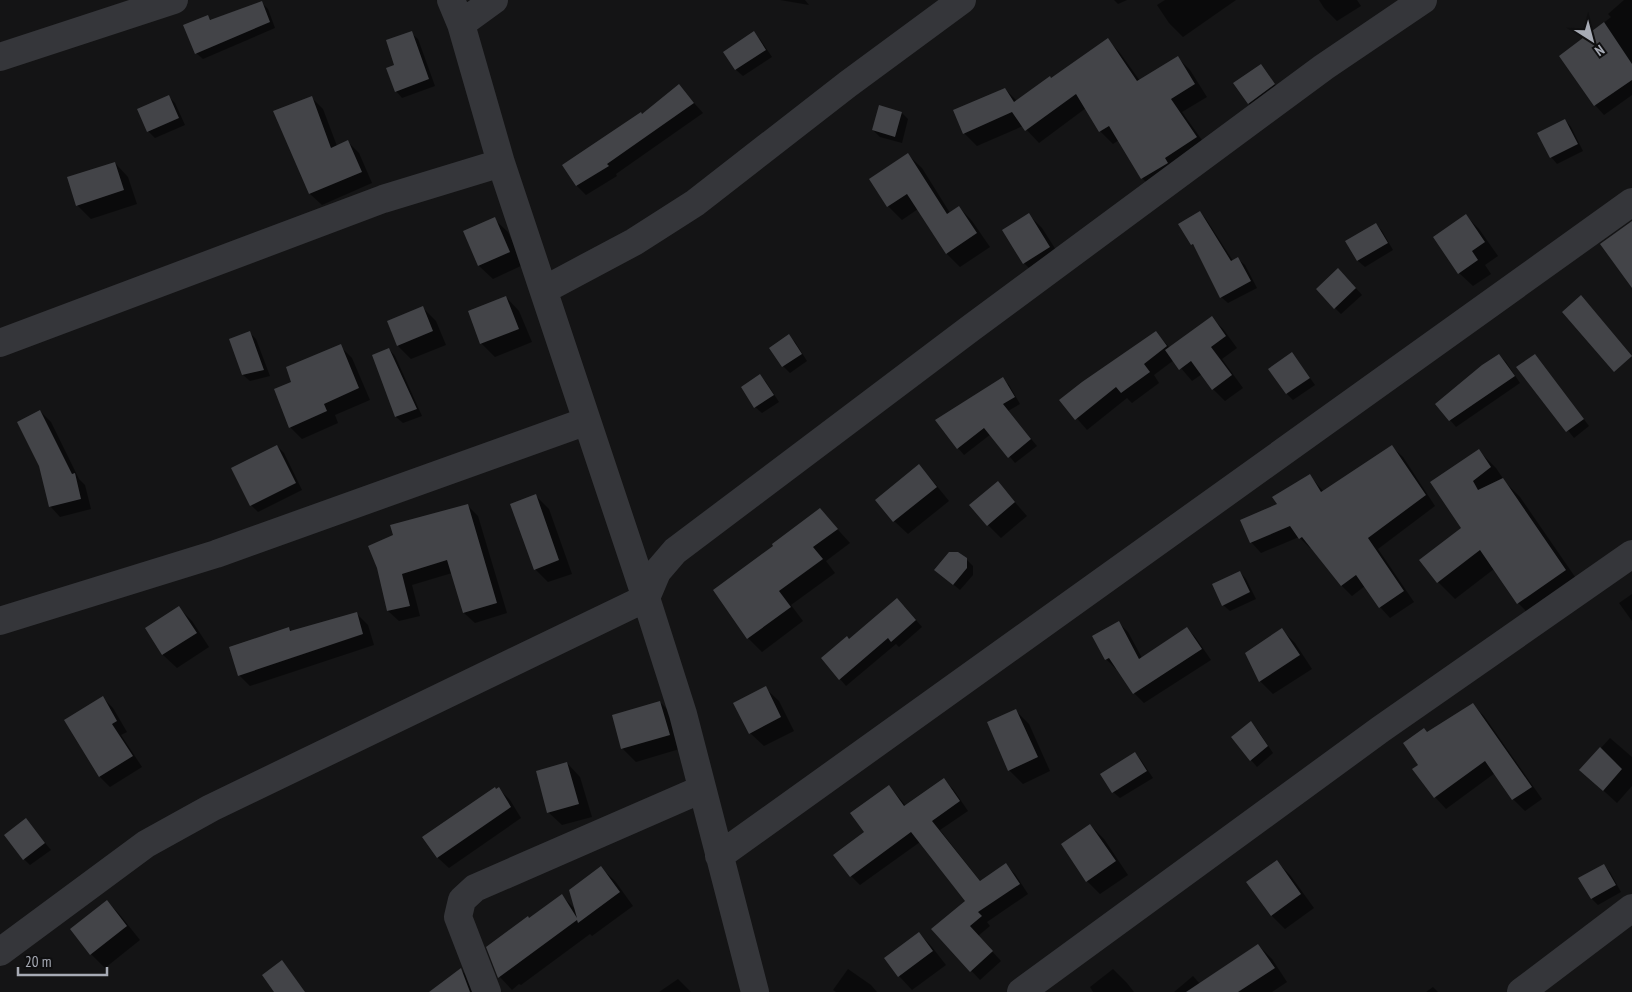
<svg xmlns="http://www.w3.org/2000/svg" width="1632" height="992" font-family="'PT Sans Narrow',sans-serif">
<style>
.shadow{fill:#0007}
.building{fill:#434448}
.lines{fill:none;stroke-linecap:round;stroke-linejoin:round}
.minor{stroke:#35363a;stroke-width:28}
</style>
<rect width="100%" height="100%" fill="#141415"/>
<path class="shadow" d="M780 0H805L809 5Z
M1114 0H1127L1118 4Z
M1165 0H1236L1183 37 1169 23 1157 5Z
M1319 0H1357L1361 6 1337 21 1324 8Z
M1624 0H1632V95L1604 115 1595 105 1561 57 1611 17 1608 14Z
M262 3 268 9 275 28 203 59 196 53 207 16 212 21Z
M411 33 418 39 435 86 402 98 396 91V66Z
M753 33 760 39 772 57 743 76 736 70 724 52Z
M1108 40 1120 53 1140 81 1177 57 1190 70 1207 97 1182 112 1209 150 1155 191 1142 178 1119 140 1113 144 1100 131 1086 108 1039 143 1023 126 977 146 964 133 1005 89 1017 101Z
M1260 66 1280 91 1255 110 1248 103Z
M679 86 703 113 616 174 617 176 586 195 577 186 563 165 642 115Z
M169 97 175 103 185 125 155 138 148 131 139 110Z
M312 98 323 109 337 146 348 142 359 153 372 183 322 205 310 194 275 112Z
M902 113 908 119 902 143 880 137 873 130Z
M1565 120 1571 127 1583 151 1557 164 1551 157Z
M908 155 922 168 950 213 959 207 972 221 990 247 960 267 946 253 918 209 902 220 888 206Z
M115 163 128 177 137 204 91 219 77 205Z
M1200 212 1206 219 1233 261 1238 259 1245 265 1257 288 1228 303 1221 297 1197 249 1192 244Z
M1029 215 1042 228 1063 261 1037 276 1024 263Z
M1466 216 1479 229 1498 256 1485 265 1491 274 1473 286 1459 273Z
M494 219 508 232 523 265 493 279 479 266 464 232Z
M1376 224 1382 231 1393 250 1365 267 1358 261 1347 242Z
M1345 276 1362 295 1341 314 1335 308Z
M506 297 519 311 532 342 495 357 481 343Z
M423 308 436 321 446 345 411 359 398 346Z
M1211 317 1223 329 1237 348 1222 359 1243 388 1225 401 1213 389 1202 374 1192 381 1174 360 1154 375 1159 383 1132 403 1127 398 1087 430 1061 400 1156 333 1170 348Z
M249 332 256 339 270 376 250 381 243 375 230 340Z
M788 336 795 342 807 361 790 373 783 366 770 348Z
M340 346 352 358 370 400 335 415 338 423 302 439 290 427 293 382Z
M389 349 395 356 422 416 403 423 396 417 374 355Z
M1292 354 1298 361 1315 385 1293 400 1287 394Z
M1499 355 1506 362 1520 383 1456 427 1450 420Z
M1535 355 1541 362 1589 426 1574 438 1518 367Z
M760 376 766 382 779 402 762 413 755 407Z
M1003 379 1009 385 1020 404 1008 411 1037 446 1015 463 991 434 964 455 958 448Z
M40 411 51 422 79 479 85 485 91 509 60 517 50 506Z
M277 446 284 453 302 490 258 512 251 505Z
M1392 447 1403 457 1435 506 1378 549 1414 602 1390 618 1380 607 1365 586 1352 596 1342 586 1312 548H1310L1299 537 1261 553 1251 542 1279 504 1309 475 1324 492Z
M1479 451 1496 468 1506 483 1520 497 1582 587 1535 620 1518 603 1494 569 1455 599 1438 582 1463 529Z
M919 466 932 480 949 501 908 534 894 521Z
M998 483 1027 516 1001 538 988 525Z
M535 495 549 509 572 574 548 582 535 569Z
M467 505 478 516 507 613 475 623 464 613 452 573 412 585 420 616 399 621 388 611 394 536Z
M820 510 850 543 826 561 835 573 791 605 803 621 762 652 748 638 775 547Z
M966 559 973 566V575L960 590 943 576Z
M1240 572 1246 579 1256 599 1230 611 1223 605Z
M1632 594V621L1619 603Z
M904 606 922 627 899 647 896 644 846 686 840 679 849 640Z
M179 608 192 621 209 647 177 668 163 655 146 628Z
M356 613 368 625 374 645 250 686 239 675 289 628 292 632Z
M1119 623 1128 632 1142 658 1187 628 1196 638 1211 660 1144 703 1134 693 1117 668 1116 669 1106 659 1094 636Z
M1282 630 1295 643 1312 669 1273 694 1260 681Z
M765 688 779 701 794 731 764 746 750 733Z
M103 698 113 708 127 732 121 735 142 767 110 787 100 777 66 720Z
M660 702 674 716 683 748 636 762 622 748Z
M1472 704 1484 716 1542 799 1525 811 1513 799 1495 773 1446 809 1435 797 1420 765 1428 734Z
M1016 711 1029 724 1050 771 1023 784 1009 770Z
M1250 723 1257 729 1273 753 1257 767 1251 760Z
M1610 738 1632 757V786L1617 803 1581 770Z
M1135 753 1141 760 1153 778 1120 798 1113 792Z
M567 763 580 777 592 817 562 825 548 812Z
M944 780 953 789 968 811 940 830 981 882 1006 865 1015 874 1028 894 987 922 990 926 978 936 1001 961 980 980 933 930 967 901 920 842 860 885 851 876 865 832 889 786 906 806Z
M499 789 510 800 521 818 449 868 438 858 424 838Z
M26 820 51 850 30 865 24 859Z
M1090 825 1104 839 1128 875 1100 894 1087 881Z
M1277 862 1290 875 1314 908 1285 929 1272 916 1248 882Z
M1603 865 1610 872 1621 892 1598 905 1592 899Z
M601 868 615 881 633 906 592 936 590 934 521 985 519 984 512 990 499 976 529 920 562 896 575 909Z
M107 901 120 915 140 940 105 968 91 954 72 929Z
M919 933 932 947 946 965 912 990 899 976Z
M1258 945 1272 959 1287 982 1272 992H1174L1193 976 1200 984Z
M848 969 871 985 877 992H836L833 990Z
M1113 969 1127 983 1134 992H1093L1090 987Z
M461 970 474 983 478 992H436Z
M678 979 691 992H659Z
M1433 987 1438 992H1426Z"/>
<path class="building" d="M262 1 270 22 195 54 183 25 208 15 210 20Z
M1604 22 1632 64V80L1594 106 1559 56Z
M412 31 429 79 395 92 386 68 394 65 386 40Z
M754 31 766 50 735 70 723 52Z
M1108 38 1137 81 1178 56 1195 84 1171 99 1197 137 1165 158 1168 163 1141 179 1109 126 1099 132 1076 94 1025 131 1012 112 963 134 953 110 1005 88 1014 102 1050 76 1051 78Z
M1261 64 1275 84 1248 104 1233 83Z
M679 84 694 103 607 164 609 166 576 186 562 165 641 112 642 114Z
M169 95 179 118 147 132 137 109Z
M312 96 331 148 348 140 362 172 309 194 273 111Z
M879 105 902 112 895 137 872 130Z
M1565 119 1578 144 1550 158 1537 133Z
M908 153 947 214 959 206 977 233 946 254 907 194 887 207 869 179Z
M115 162 124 190 76 206 67 177Z
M1200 211 1231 261 1238 257 1251 281 1220 298 1193 244 1191 245 1178 224Z
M1029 213 1050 247 1023 264 1002 230Z
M1466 214 1485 242 1472 251 1478 260 1458 274 1433 237Z
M495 217 510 252 478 266 463 231Z
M1632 221V288L1600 244Z
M1376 223 1388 243 1357 261 1345 241Z
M1338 268 1356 288 1334 309 1316 289Z
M1581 295 1632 356 1614 372 1562 312Z
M506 296 519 329 480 344 468 311Z
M423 306 433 331 397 346 387 321Z
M1212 316 1226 336 1211 347 1232 375 1212 390 1191 361 1179 370 1165 350Z
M250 331 264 370 242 375 229 339Z
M1156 331 1167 346 1144 364 1150 372 1121 393 1116 387 1075 420 1059 400 1082 382Z
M789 334 802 354 782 367 769 348Z
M341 344 359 388 324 404 327 411 289 428 274 389 291 382 286 367Z
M389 348 417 409 395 417 372 355Z
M1292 352 1310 378 1286 394 1268 369Z
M1499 354 1515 376 1449 421 1435 404 1482 365Z
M1535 354 1584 419 1566 432 1516 367Z
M760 374 774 395 754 408 741 387Z
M1003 377 1015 397 1003 404 1031 439 1008 458 984 428 957 449 935 420Z
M40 410 72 474 75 473 81 499 49 507 39 466 17 422Z
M277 445 296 483 250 506 231 468Z
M1392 445 1426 495 1368 538 1404 591 1379 608 1356 575 1341 586 1302 537 1299 539 1290 526 1250 543 1240 520 1277 504 1272 497 1310 474 1321 492Z
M1479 449 1491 467 1473 481 1478 490 1503 478 1566 570 1517 604 1480 550 1437 583 1419 560 1461 528 1430 482Z
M919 464 937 487 893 522 875 500Z
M998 481 1015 502 987 526 969 505Z
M536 494 559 560 534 570 510 504Z
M468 504 497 603 463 613 447 560 402 574 410 606 387 611 377 568 368 546 393 535 390 525Z
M820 508 838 529 813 547 823 559 779 591 791 607 747 639 713 590 773 546 772 544Z
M949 552H958L967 558V568L953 585 934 570Z
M1240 571 1250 592 1222 606 1212 584Z
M897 598 916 620 891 642 888 638 839 680 821 658 847 636 849 639Z
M179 606 197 633 162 655 145 628Z
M357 612 363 634 238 676 229 647 289 627 290 631Z
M1119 621 1139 659 1187 627 1202 649 1133 694 1109 658 1105 660 1092 636Z
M1282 628 1300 655 1259 682 1245 653Z
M766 686 781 717 749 734 733 703Z
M103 696 117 721 112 724 133 756 99 777 64 720Z
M660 701 670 735 621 749 612 715Z
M1473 703 1532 787 1512 800 1485 761 1434 798 1412 769 1418 765 1403 743 1424 728 1427 732Z
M1016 709 1038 757 1008 771 987 722Z
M1251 721 1268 746 1250 761 1231 737Z
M1600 747 1622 769 1603 791 1579 770Z
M1135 752 1147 771 1112 793 1100 774Z
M567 762 579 804 547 813 536 771Z
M944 778 960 801 932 821 980 881 1006 863 1020 884 978 912 982 916 970 926 993 951 970 972 931 929 965 901 911 832 850 877 833 855 864 832 850 813 889 785 904 806Z
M495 787 496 789 499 787 511 807 437 858 422 837Z
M26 818 45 843 23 860 4 835Z
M1090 824 1116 861 1086 882 1061 844Z
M1277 860 1301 894 1271 916 1246 882Z
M1604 864 1616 885 1591 899 1578 878Z
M601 866 620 892 578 923 577 920 498 978 486 947 528 916 529 918 562 894 577 918 569 890Z
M107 900 127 926 90 955 70 929Z
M919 932 933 951 898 977 884 958Z
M1258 944 1275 968 1238 992H1186Z
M282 960 305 992H274L262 975Z
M461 968 470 992H429Z"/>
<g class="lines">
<path class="minor" d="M451 0 461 24 501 163 646 598 683 714 755 992
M461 24 494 0
M0 57 174 0
M544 290 634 242 695 203 848 84 962 0
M0 343 383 199 501 163
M0 621 216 554 587 421
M719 856 1632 202
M0 952 146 844 211 808 646 598 657 572 675 551 971 328 1324 67 1423 0
M487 992 458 917 462 900 475 888 702 789
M1021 992 1381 729 1632 554
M1521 992 1632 908"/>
</g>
<g transform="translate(1592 40) rotate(144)" stroke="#0f0f10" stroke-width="4" paint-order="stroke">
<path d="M0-4L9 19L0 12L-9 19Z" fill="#a7abb5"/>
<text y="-8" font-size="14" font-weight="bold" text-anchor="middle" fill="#a7abb5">N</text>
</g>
<path d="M18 967v8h89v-8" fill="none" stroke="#a7abb5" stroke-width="2.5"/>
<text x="25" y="967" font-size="15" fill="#a7abb5" stroke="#0f0f10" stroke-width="4" paint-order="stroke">20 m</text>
</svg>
